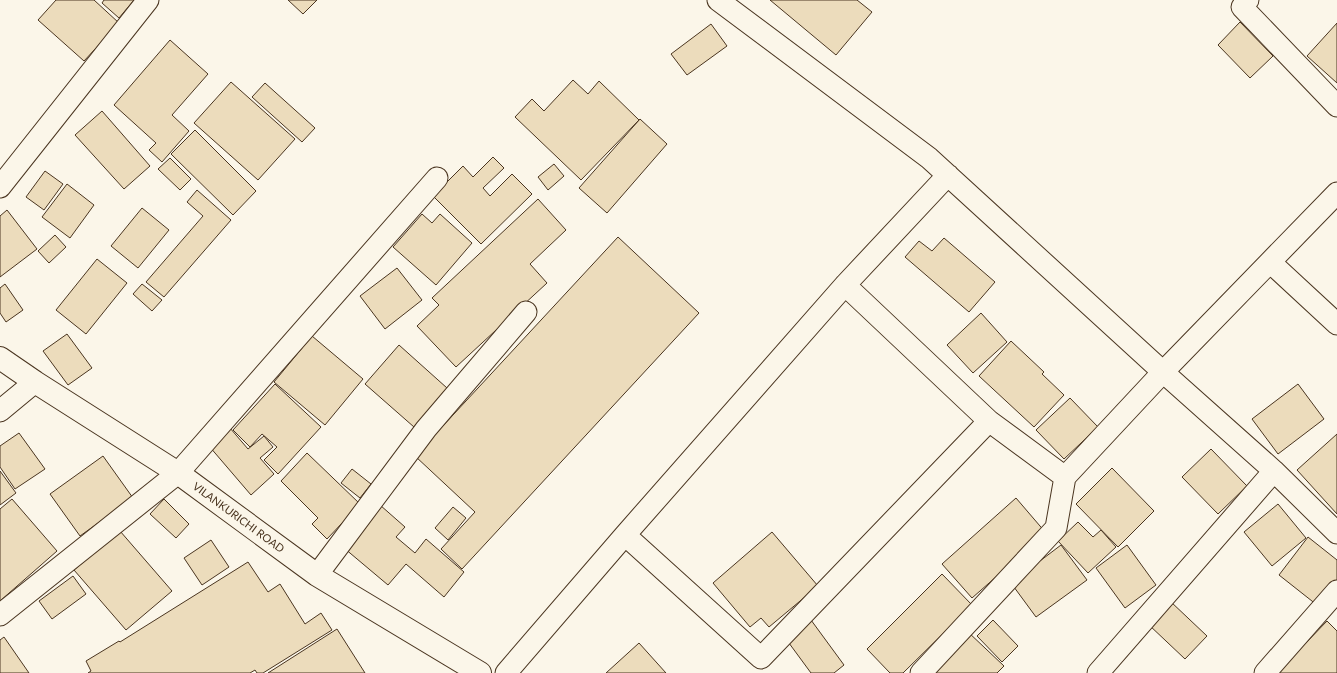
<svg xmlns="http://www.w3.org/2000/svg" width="1337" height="673" font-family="Lato,sans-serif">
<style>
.building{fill:#ecdcbc;stroke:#4a3520}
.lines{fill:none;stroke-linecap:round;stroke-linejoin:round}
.minor-casing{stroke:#4a3520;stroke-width:23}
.secondary-casing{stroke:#4a3520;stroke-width:24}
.minor{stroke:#fbf6e9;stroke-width:21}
.secondary{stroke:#fbf6e9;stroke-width:22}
.labels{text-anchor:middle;stroke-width:3;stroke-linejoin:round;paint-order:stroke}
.street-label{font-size:11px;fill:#4a3520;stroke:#fbf6e9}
</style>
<rect width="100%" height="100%" fill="#fbf6e9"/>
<path class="building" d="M56 0H94L119 23 84 61 38 20Z
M104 0H134L119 18 102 3Z
M288 0H317L303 14Z
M770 0H857L872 12 836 55Z
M1240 22 1273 56 1250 78 1218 45Z
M1337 23V83L1307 56Z
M711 24 727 46 687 75 671 54Z
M170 40 208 74 172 115 189 131 162 162 149 150 156 143 114 105Z
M573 80 588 94 599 81 639 120 581 180 515 117 532 99 544 111Z
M231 82 295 139 258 180 194 123Z
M265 83 315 128 302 142 252 97Z
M102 111 150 166 124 189 75 135Z
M640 119 667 144 607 213 579 188Z
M195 130 256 191 233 215 171 154Z
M493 157 504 168 483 188 490 196 512 174 532 194 481 244 433 196 463 166 473 177Z
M170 158 191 179 180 190 158 169Z
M554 164 564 176 548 190 538 177Z
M45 171 63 184 44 210 26 197Z
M67 184 94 205 70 238 42 217Z
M197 190 231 220 164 297 146 282 203 216 187 202Z
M538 199 566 230 530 264 547 283 456 367 417 326 439 305 432 298Z
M142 208 169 230 138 268 111 246Z
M7 210 37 249 0 277V216Z
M422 214 432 223 440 214 472 243 436 285 393 247Z
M55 235 66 247 49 263 38 251Z
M618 237 699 313 462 569 441 549 475 512 415 456Z
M944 238 995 282 969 312 905 257 919 241 932 251Z
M97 259 127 283 86 334 56 310Z
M397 268 422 300 385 329 360 296Z
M5 284 23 310 6 322 0 313V288Z
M142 284 162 300 152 311 133 294Z
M981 313 1007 342 973 373 947 345Z
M67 334 92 368 68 385 43 351Z
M312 336 363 379 325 425 274 382Z
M1011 341 1044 372 1042 374 1064 395 1034 427 979 376Z
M399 345 447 388 414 427 365 384Z
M275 384 321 427 278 474 264 460 277 447 262 434 250 447 233 430Z
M1298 384 1324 419 1278 454 1252 419Z
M1070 398 1098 427 1064 459 1036 430Z
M230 428 248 449 264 436 273 447 260 458 274 474 251 495 209 446Z
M19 433 45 469 15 489 0 467V446Z
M1337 434V514L1297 470Z
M1211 449 1247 486 1218 514 1182 477Z
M307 453 360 504 327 539 312 524 318 518 281 481Z
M103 456 133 498 80 536 50 494Z
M1112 468 1154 511 1118 547 1076 504Z
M352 469 371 484 360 498 341 483Z
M0 471 16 493 0 505Z
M1016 498 1046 533 972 598 942 564Z
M12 499 57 551 0 601V509Z
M164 499 189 524 176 538 150 514Z
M1278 504 1306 538 1272 566 1244 532Z
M380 505 405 527 396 537 415 553 426 539 464 572 444 597 406 564 388 585 344 548Z
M453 507 466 518 448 540 435 528Z
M1078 522 1093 537 1101 530 1116 547 1088 573 1058 541Z
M120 531 172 591 126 630 74 570Z
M772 532 818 586 769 627 761 618 750 627 713 583Z
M1308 537 1337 560V580L1317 605 1279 575Z
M211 540 229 567 202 585 184 558Z
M1061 545 1087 580 1036 617 1011 583Z
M1127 545 1156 585 1125 608 1096 568Z
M248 562 268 592 280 584 305 624 321 613 332 630 263 673H257L255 670 250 673H88L91 671 86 661 119 641 120 642Z
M942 574 972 605 903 673H890L867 649Z
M73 576 86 594 52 619 39 601Z
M1170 601 1207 636 1185 659 1148 624Z
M811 620 844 665 834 673H811L786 639Z
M993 620 1018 646 1002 662 977 636Z
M1327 621 1337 631V673H1277Z
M337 629 365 673H268Z
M967 631 1004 666 997 673H928Z
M4 637 29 673H0V640Z
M639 643 666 673H606Z"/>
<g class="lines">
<g class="minor-casing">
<path id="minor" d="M718 0 929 158 1163 372 1065 477 989 421 845 285
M1248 0 1242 7 1337 106
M0 187 148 0
M1337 193 1163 372 1274 471 1337 533
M1270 262 1337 324
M0 411 35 382
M625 535 761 658 989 421
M317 575 426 429 526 312
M0 615 178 473 437 178
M506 673 625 535 845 285 948 175
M921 673 1056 528 1065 477
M1098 673 1274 471
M1265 673 1337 591"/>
</g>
<g class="secondary-casing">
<g id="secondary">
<path id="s1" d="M0 358 35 382 178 473 317 575 480 673"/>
</g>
</g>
<use href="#minor" class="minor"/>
<use href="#secondary" class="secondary"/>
</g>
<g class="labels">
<g class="street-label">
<text dy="4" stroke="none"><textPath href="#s1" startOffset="287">VILANKURICHI ROAD</textPath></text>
</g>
</g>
</svg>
